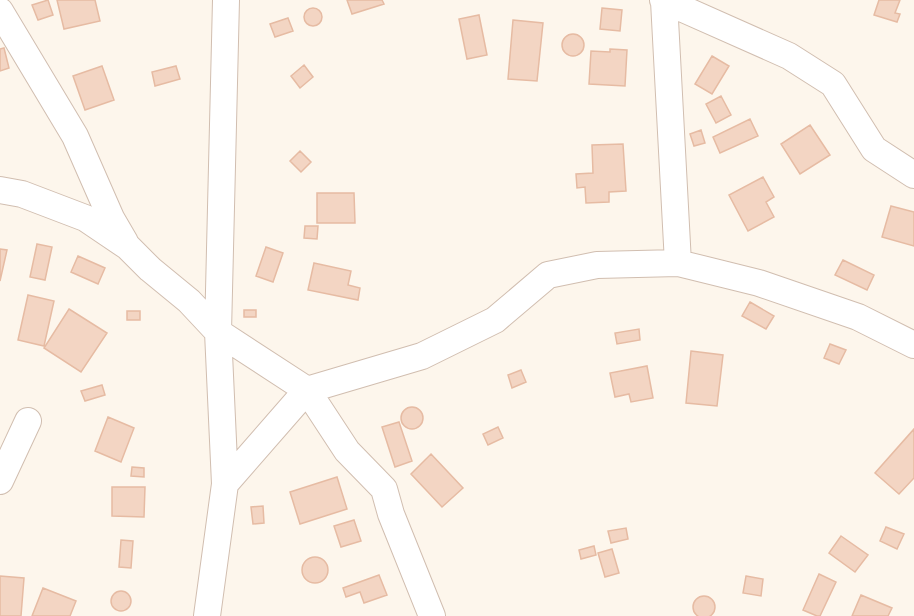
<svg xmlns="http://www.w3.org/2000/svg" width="914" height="616" font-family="Figtree,sans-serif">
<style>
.building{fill:#f3d5c3;stroke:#e6bba3;stroke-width:1.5}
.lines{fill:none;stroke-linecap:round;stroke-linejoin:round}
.minor-casing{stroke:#d1beb0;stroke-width:28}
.minor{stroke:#fff;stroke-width:26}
</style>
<rect width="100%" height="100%" fill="#fdf6ec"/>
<path class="building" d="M48,0L53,15L38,20L32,5Z
M57,0H95L100,21L64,29Z
M347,0H382L384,4L352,14Z
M879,0H900L895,13L900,14L897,22L874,15Z
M304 17a9 9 0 1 1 18 0a9 9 0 1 1-18 0Z
M602,8L622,10L620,31L600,29Z
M479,15L487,55L467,59L459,19Z
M288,18L293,31L275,37L270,24Z
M513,20L543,23L537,81L508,79Z
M562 45a11 11 0 1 1 22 0a11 11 0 1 1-22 0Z
M4,48L9,68L0,71V49Z
M610,49L627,50L625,86L589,84L591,51L610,52Z
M712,56L729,66L712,94L695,84Z
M304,65L313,77L300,88L291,76Z
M102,66L114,100L85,110L73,76Z
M176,66L180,79L155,86L152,72Z
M721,96L731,115L716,123L706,104Z
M750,119L758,136L720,153L713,137Z
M810,125L830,155L800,174L781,144Z
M701,130L705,143L694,146L690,134Z
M623,144L626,191L609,192V202L586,203L585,187L577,188L576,174L593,173L592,145Z
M300,151L311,162L301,172L290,161Z
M763,177L774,197L766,202L774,217L748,231L729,195Z
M317,193H354L355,223H317Z
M891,206L914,212V246L882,237Z
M305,226H318L317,239L304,238Z
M37,244L52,247L45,280L30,277Z
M266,247L283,253L273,282L256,276Z
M0,249L7,250L0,281Z
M78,256L105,268L98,284L71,272Z
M843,260L874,275L867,290L835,275Z
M314,263L351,271L348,285L360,288L358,300L308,290Z
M28,295L54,301L44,346L18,340Z
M750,302L774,316L766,329L742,316Z
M69,309L107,333L81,372L44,348Z
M244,310H256V317H244Z
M127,311H140V320H127Z
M639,329L640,340L617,344L615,333Z
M830,344L846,350L839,364L824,358Z
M691,351L723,355L717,406L686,403Z
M647,366L653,398L631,402L629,394L615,397L610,373Z
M521,370L526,382L512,388L508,375Z
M102,385L105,395L85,401L81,391Z
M401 418a11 11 0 1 1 22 0a11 11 0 1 1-22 0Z
M108,417L134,428L121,462L95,451Z
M399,422L412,461L395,467L382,427Z
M498,427L503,438L488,445L483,434Z
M914,429V478L899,494L875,473Z
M431,454L463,488L442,507L411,474Z
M132,467L144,468V477L131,476Z
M337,477L347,509L300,524L290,492Z
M112,487H145L144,517L112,516Z
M263,506L264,523L253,524L251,507Z
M354,520L361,541L341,547L334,526Z
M886,527L904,534L897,549L880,541Z
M626,528L628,539L611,543L608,531Z
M841,536L868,555L855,572L829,553Z
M121,540L133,541L131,568L119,567Z
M594,546L596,555L581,559L579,550Z
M612,549L619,573L605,577L598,553Z
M302 570a13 13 0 1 1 26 0a13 13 0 1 1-26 0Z
M819,574L836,582L820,616H817L803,610Z
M379,575L387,595L364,603L360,592L346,597L343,588Z
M0,576L24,578L21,616H0Z
M746,576L763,579L761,596L743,593Z
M43,588L76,601L70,616H32Z
M111 601a10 10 0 1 1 20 0a10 10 0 1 1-20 0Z
M861,595L892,608L888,616H852Z
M693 607a11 11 0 1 1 22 0a11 11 0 1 1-22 0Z"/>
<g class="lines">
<defs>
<path id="minor" d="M663,0L789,56L833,84L874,149L914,175
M664,1L678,263
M0,11L75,136L111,218L125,242
M0,190L22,194L85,218L128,247L150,269L189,301L218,332L307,390L347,451L384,489L391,514L432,616
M0,481L28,421
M225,484L307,390L422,356L495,320L548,275L597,265L678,263L759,283L858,317L914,345
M207,616L225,484L218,332L226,0"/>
</defs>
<use href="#minor" class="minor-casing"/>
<use href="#minor" class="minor"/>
</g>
</svg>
